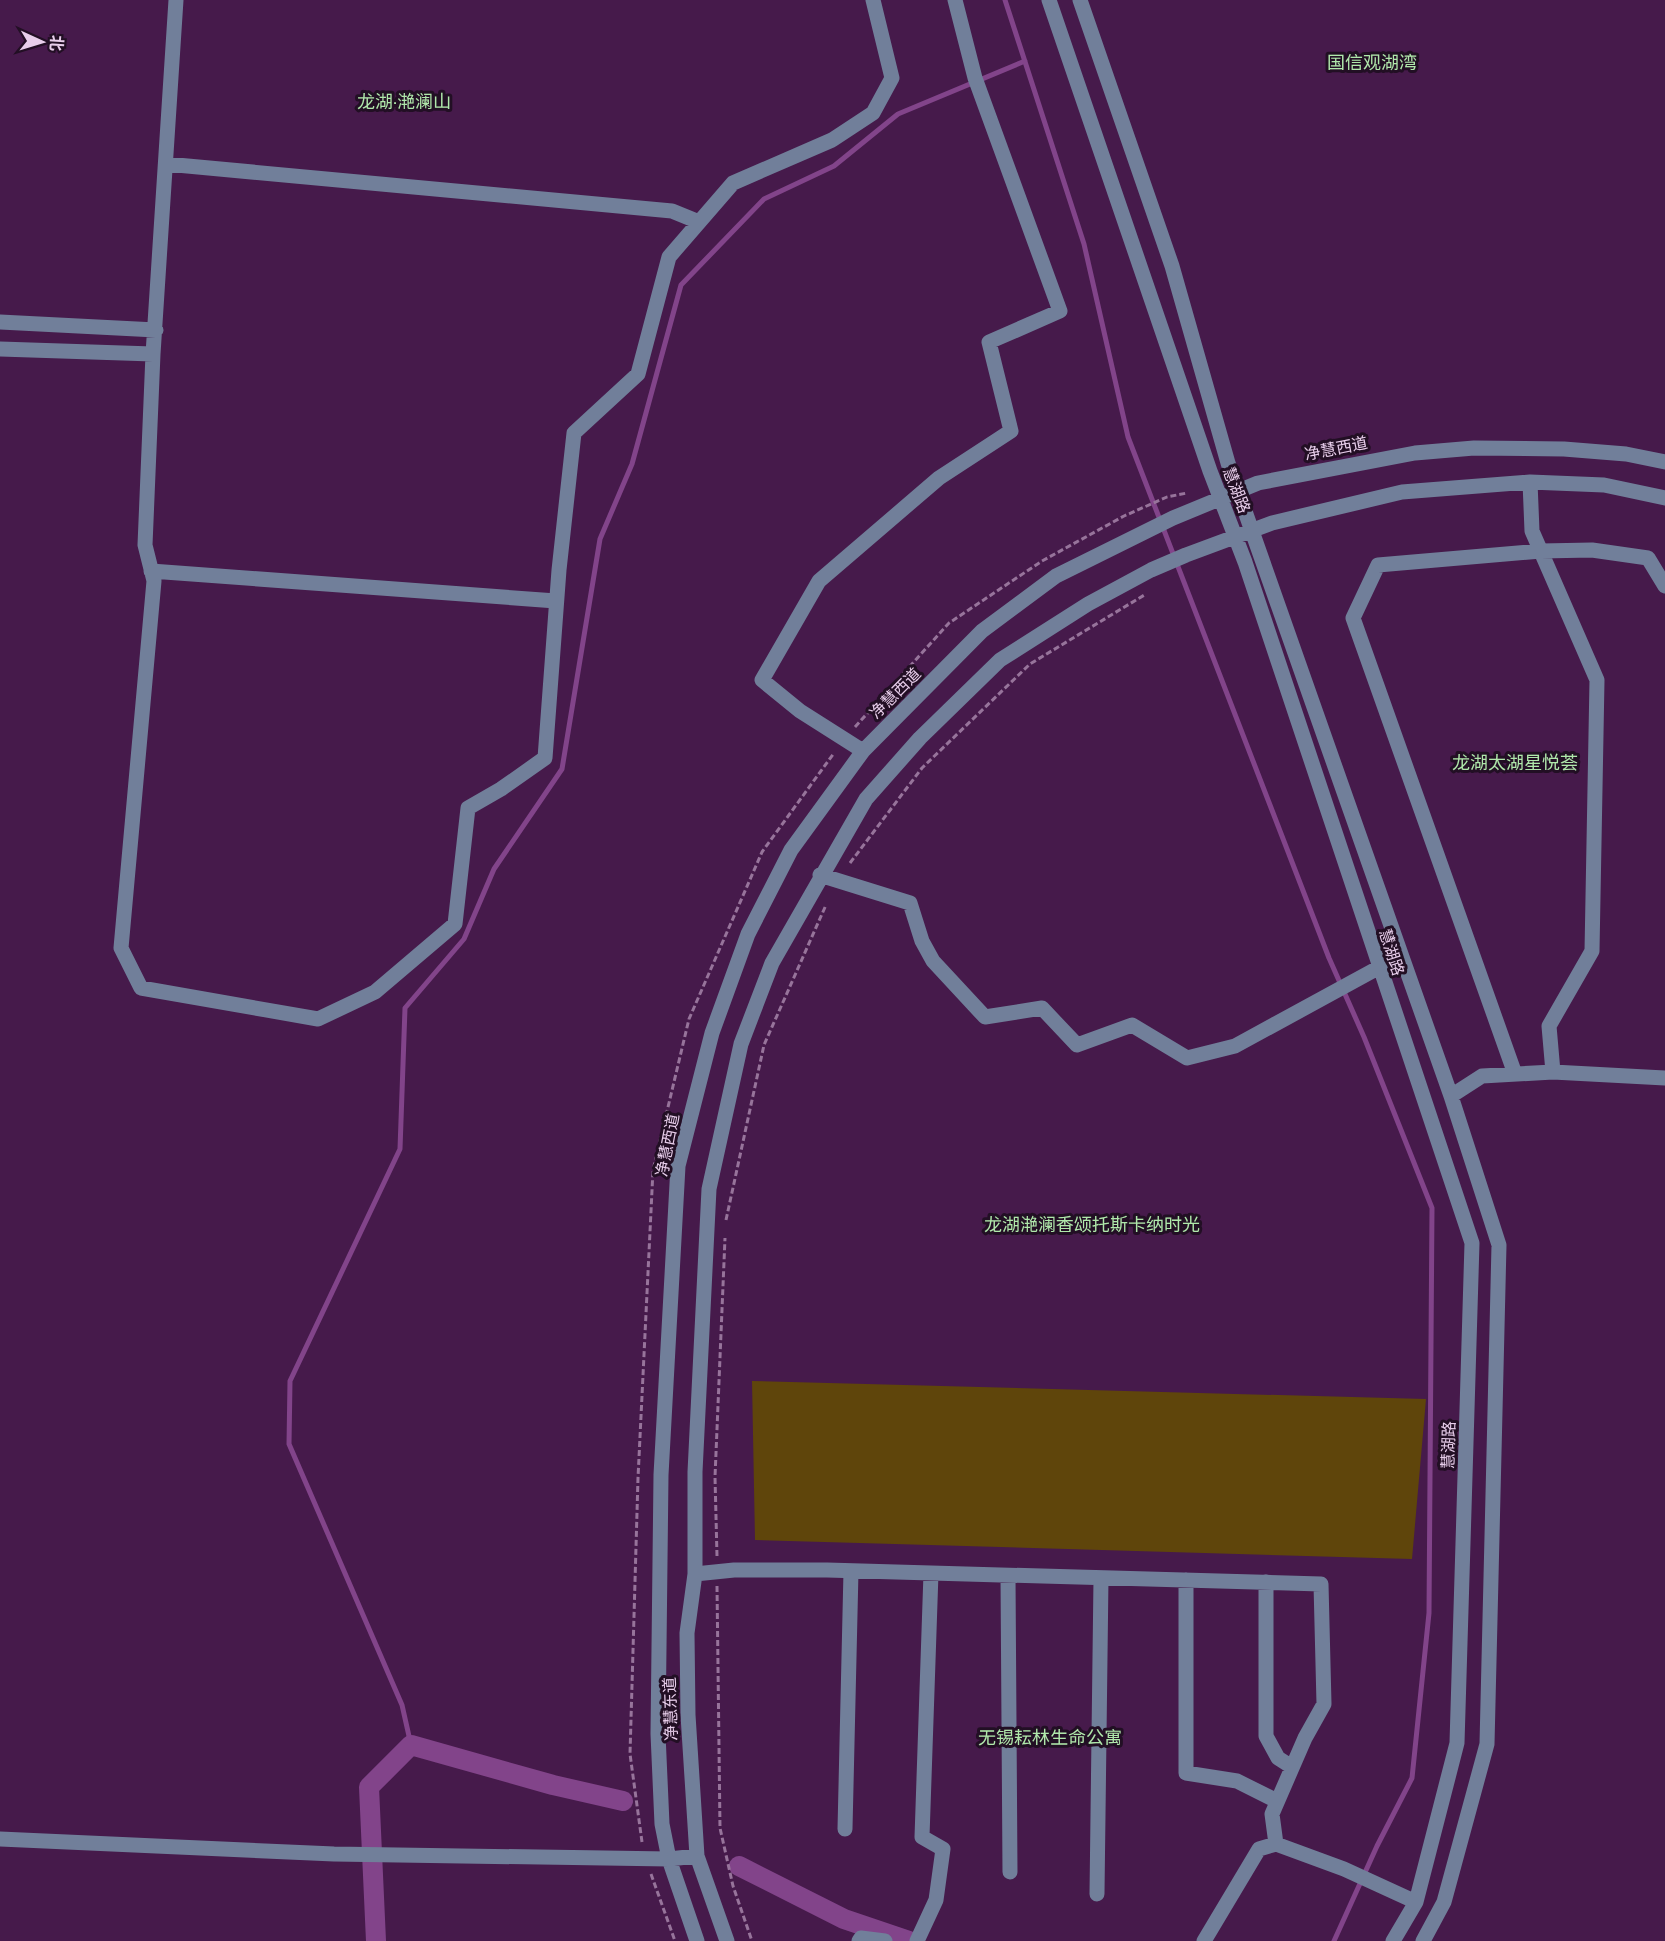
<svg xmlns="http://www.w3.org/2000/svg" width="1665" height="1941" font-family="'Nunito Sans','Noto Sans SC',sans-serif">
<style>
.green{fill:#5f450b}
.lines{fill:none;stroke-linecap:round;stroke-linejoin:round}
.stream{stroke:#82448a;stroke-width:5}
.canal{stroke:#82448a;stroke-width:20}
.path{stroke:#97749b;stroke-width:3;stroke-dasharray:6 3;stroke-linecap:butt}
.minor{stroke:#717f9a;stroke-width:15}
.labels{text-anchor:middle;stroke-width:6;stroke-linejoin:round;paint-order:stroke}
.street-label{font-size:16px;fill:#e8ceeb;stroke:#220f24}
.neighbourhood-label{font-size:18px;fill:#b0e8ab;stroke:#220f24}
</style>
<rect width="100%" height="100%" fill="#461a4b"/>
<path class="green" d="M752,1381L1426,1399L1412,1559L755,1540Z"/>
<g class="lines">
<path class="stream" d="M1005,0L1084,244L1128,437L1329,958L1364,1037L1432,1208L1429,1613L1412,1778L1377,1846L1334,1941
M411,1745L402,1705L289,1444L290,1381L400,1149L405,1008L464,939L494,869L562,769L600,539L632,464L681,285L764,199L834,166L898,114L1025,61"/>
<path class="canal" d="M739,1866L844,1919L909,1941
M376,1941L369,1787L411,1745L553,1785L623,1801"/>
<path class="path" d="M855,727L949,623L1042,561L1124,516L1167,497L1187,493
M850,863L922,768L1030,664L1146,594
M726,1220L764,1045L826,905
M717,1556L715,1477L725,1238
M717,1586L720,1828L733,1886L752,1941
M642,1842L630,1754L638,1478L653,1170L689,1019L762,852L834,753
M651,1874L675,1941"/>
<path class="minor" d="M176,0L153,354L145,545L154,581L121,948L141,988L318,1019L375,992L455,924L468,808L501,789L545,758L559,570L574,433L638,374L669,257L733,183L832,140L873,113L892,78L873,0
M1049,0L1210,471L1245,562L1472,1243L1457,1743L1416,1902L1393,1941
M1080,0L1172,266L1228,463L1451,1096L1499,1245L1487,1744L1444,1902L1423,1941
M166,164L672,211L699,222
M0,322L156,330
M0,349L153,354
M151,571L556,601
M863,751L800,711L762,680L819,581L939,478L1011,431L989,342L1060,311L975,78L955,0
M820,875L910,903L922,941L933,961L985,1017L1042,1008L1077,1045L1132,1025L1187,1058L1235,1046L1378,968
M1553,1072L1665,1078
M1515,1074L1353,618L1378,565L1541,551L1592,550L1648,558L1665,586
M1451,1096L1482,1076L1553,1072L1549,1026L1592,951L1597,680L1532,531L1530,482
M695,1574L734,1570H827L1321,1584L1324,1704L1305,1738L1272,1814L1276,1844L1344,1869L1416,1902
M1008,1576L1010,1872
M1186,1580V1773L1237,1781L1277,1801
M1266,1582V1736L1278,1758L1292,1767
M845,1829L851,1571
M0,1839L334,1854L669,1859L697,1856
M1097,1894L1101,1578
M697,1941L669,1859L662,1824L658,1734L661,1475L678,1166L712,1033L748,934L791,850L863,751L982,631L1056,576L1173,518L1258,483L1415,453L1474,448L1564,449L1626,454L1665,462
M727,1941L697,1856L688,1715L687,1633L695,1574V1472L709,1189L741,1044L772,963L866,799L920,738L1000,660L1088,604L1151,570L1186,555L1272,523L1402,492L1530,482L1604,485L1665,498
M859,1941L861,1938L885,1941
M917,1941L936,1900L943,1849L922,1837L931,1573
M1204,1941L1259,1849L1276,1844"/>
</g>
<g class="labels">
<g class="street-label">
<text transform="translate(1336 448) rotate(-11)" y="6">净慧西道</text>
<text transform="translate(1237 490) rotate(69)" y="6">慧湖路</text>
<text transform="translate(895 693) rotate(-45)" y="6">净慧西道</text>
<text transform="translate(1392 952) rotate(72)" y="6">慧湖路</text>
<text transform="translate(667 1145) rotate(-79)" y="6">净慧西道</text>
<text transform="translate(1448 1445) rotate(-88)" y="6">慧湖路</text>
<text transform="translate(670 1709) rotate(-92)" y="6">净慧东道</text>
</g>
<g class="neighbourhood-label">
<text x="1372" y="69">国信观湖湾</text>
<text x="404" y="108">龙湖·滟澜山</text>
<text x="1515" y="769">龙湖太湖星悦荟</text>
<text x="1092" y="1231">龙湖滟澜香颂托斯卡纳时光</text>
<text x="1050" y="1744">无锡耘林生命公寓</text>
</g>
</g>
<g transform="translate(42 42) rotate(94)" stroke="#220f24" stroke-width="4.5" paint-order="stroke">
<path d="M0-4.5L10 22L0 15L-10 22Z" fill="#e8ceeb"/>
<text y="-9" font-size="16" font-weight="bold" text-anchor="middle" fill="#e8ceeb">北</text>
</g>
</svg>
